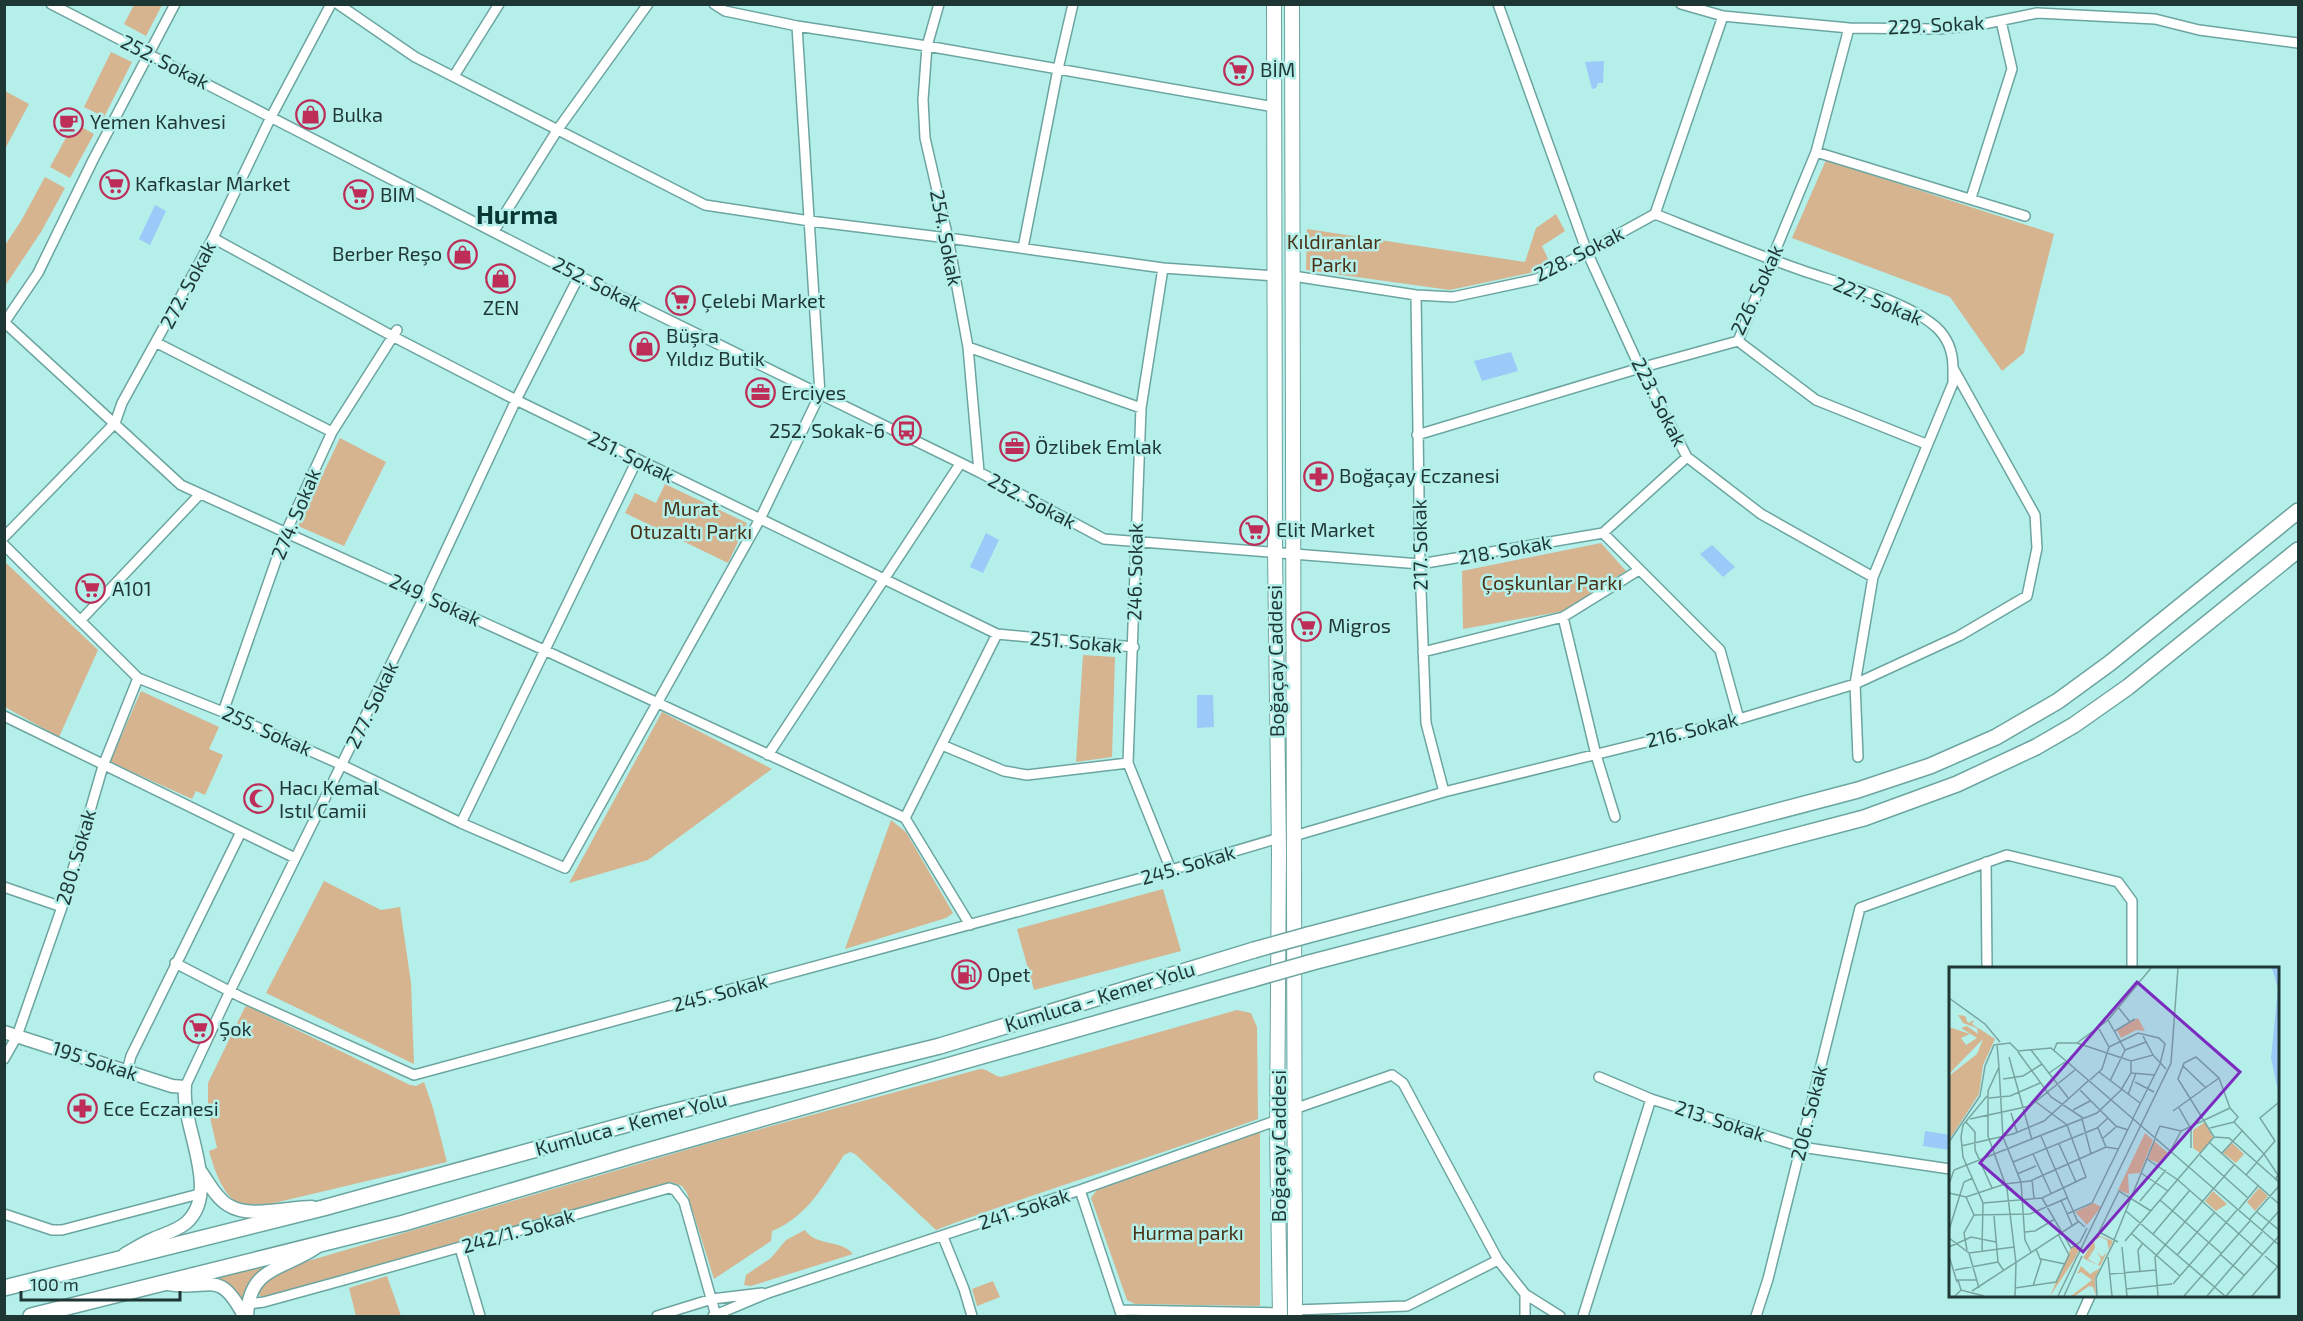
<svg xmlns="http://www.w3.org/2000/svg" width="2303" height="1321" font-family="'Exo 2',sans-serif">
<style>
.green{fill:#d6b490}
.water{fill:#9bcaf8}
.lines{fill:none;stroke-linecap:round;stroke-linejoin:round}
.minor-casing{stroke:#6ca5a0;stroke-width:12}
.tertiary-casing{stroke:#6ca5a0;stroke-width:15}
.secondary-casing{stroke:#6ca5a0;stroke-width:16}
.trunk-casing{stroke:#6ca5a0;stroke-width:18}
.minor{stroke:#fff;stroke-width:9}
.tertiary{stroke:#fff;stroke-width:12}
.secondary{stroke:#fff;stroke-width:14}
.trunk{stroke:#fff;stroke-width:15}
.trunk-bridge-casing{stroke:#6ca5a0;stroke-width:18;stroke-linecap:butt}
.trunk-bridge{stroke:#fff;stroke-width:15}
.labels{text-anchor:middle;stroke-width:5;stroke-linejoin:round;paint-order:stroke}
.street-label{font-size:20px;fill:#1e3634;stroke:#b4efea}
.poi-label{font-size:20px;fill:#1e3634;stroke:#b4efea;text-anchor:start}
.park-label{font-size:20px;fill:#4a3217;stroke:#b4efea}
.district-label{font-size:26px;font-weight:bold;fill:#083734;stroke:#b4efea}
.inset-road{fill:none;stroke:#78a5a1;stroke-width:1.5}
.view{fill:#7b2cbf;fill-opacity:0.15;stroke:#7b2cbf;stroke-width:3}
.inset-edge{fill:none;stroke:#1e3634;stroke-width:3}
</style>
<rect width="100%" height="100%" fill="#b4efea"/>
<path class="green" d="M134,5H162L146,36L124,24Z
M111,52L132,62L104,117L84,107Z
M5,91L29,104L5,149Z
M74,123L94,134L70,178L50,167Z
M1826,160L2054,234L2024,353L2002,371L1950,297L1792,238Z
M45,177L65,188L41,232L5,286V245L21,221Z
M1556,214L1565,231L1542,246L1550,263L1534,272L1450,290L1306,270L1307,229L1525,262L1536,228Z
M340,438L386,462L344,546L298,526Z
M665,484L747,523L728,563L625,513L635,493L656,503Z
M1601,543L1626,571L1564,611L1463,629L1462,571Z
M4,561L98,650L59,737L5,707Z
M1083,655L1115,657L1112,757L1076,762Z
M141,691L219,727L209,749L223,755L205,795L196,791L192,799L110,762Z
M662,712L772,769L648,860L569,883Z
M891,820L906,832L953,913L946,918L845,949Z
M324,881L381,910L400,907L411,983L414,1064L266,993Z
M1163,889L1181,951L1034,990L1017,929Z
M248,1006L410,1085L416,1086L424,1082L433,1108L447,1162L270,1204C262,1205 253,1208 245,1206C224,1201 214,1169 209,1151L217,1148L208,1109V1083L245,1007Z
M1237,1010L1251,1013L1257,1027L1258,1119C1151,1158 1042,1190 936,1230L855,1154L850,1152L844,1155C824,1185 807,1217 772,1231L771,1241L714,1279L687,1193L682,1186L671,1182L264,1297H261L258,1293L266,1280L291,1266L713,1142L980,1069C989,1069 993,1076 1001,1077Z
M1260,1131V1306L1135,1304L1127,1300L1091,1198L1097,1190Z
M805,1230C816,1247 841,1239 853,1254L751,1286L744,1285L746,1275L771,1258L786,1240Z
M269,1263L263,1270L244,1309L222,1282L213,1277Z
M387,1276L401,1316H356L349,1288Z
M993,1281L1000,1297L977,1306L972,1289Z"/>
<path class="water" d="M1604,61L1603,83H1598L1596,88L1592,89L1585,62Z
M155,205L166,211L150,245L139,239Z
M1511,352L1518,371L1482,381L1474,361Z
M986,533L999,540L983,573L970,567Z
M1712,545L1735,567L1723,577L1700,554Z
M1197,695H1213L1214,727L1197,728Z
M1925,1131L1950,1135L1949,1150L1923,1146Z"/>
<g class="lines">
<defs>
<path id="minor" d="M51,4L579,276L979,472L1104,539L1420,564L1603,533L1687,457
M338,4L415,57L705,205L810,221L948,238L1163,268L1275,276
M714,4L725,11L797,26L927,46L1274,107
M939,4L927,46L923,100L925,138L948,238L968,347L979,472
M1498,4L1587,252L1640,368L1687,457L1761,514L1873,577L1855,684L1858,757
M1681,4L1723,16L1849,28L1938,29L1979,25L2037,13L2155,19L2199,30L2298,43
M454,76L499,4
M1816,152L2025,216
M1971,198L2012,69L2001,21
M494,231L558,129L648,4
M213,238L394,337L516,400L997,634L1134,647
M1023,248L1058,69L1073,4
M1163,268L1141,408L1128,763L1171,870
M1293,276L1416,295L1453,297L1537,279L1655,214L1723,16
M1416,295L1420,564L1426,723L1444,792
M4,322L181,485L544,650L905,818
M4,323L38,273L93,160L175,4
M1738,341L1816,400L1926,444
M157,343L332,432
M968,347L1141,408
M1417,435L1640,368L1738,341L1816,152L1849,28
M1603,533L1720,650L1739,719
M4,537L115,423L122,403L213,238L271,117L331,4
M4,545L138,678L223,712L342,765L461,823L565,868L760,519L820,394L797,26
M1873,577L1953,383V370
M1563,617L1596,755L1615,817
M80,621L200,494
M1423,652L1563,617L1639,570
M223,712L286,532L332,432L397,330
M4,716L295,858
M942,745L1004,771L1027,775L1128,763
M768,755L960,464
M461,823L637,460
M1294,836L1444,792L1739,719L1855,684L1959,636L2027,596L2037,548L2035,515L1953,368C1953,353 1948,338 1936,327C1905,300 1841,284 1801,270C1752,253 1703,233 1655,214
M1986,862L1987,968
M4,887L62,907
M970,925L905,818L997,634
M175,963L241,997L414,1075L1171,870L1279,838
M4,1059L17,1036L62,907L103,766L138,678
M127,1071L131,1056L241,832
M1599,1077L1651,1099L1801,1147L1950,1169
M185,1087L230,991L425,595L516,400L579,276
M1294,1109L1392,1075L1403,1083L1498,1260
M1080,1190L1121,1314
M4,1214L52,1230H62L199,1194
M943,1237L964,1289L972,1316
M460,1248L480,1316
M1525,1294V1316
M249,1304L264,1302L344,1280L669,1188L675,1190L684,1202L716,1316
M1120,1310L1280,1313
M1295,1310L1407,1306L1498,1260L1525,1294L1560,1316
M657,1316L712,1299L762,1293
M713,1316L768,1293L1080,1190L1278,1120
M1583,1316L1651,1099
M1756,1316L1768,1279L1860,908L2007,855L2118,882L2132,901V968
M2081,1316L2090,1296"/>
<path id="tertiary" d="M4,1032L172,1086L185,1087C181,1127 222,1191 186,1223C176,1231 164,1234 153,1239C143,1243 134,1249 125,1254
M201,1172C209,1183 216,1198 228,1205C249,1219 287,1207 312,1207
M168,1284C209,1292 218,1266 244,1316
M247,1316C249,1265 285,1270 317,1247"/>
<path id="secondary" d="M1274,4L1275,552L1279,851L1277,1132L1280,1316
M1292,4L1295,1316"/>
<path id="trunk" d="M1308,935L1858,790L1930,766L1996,737L2058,701L2110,663L2298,511
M1309,963L1864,818L1957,784L2036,747L2074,725L2128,687L2298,550
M4,1288L323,1208L664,1114L940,1046L1254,950
M31,1316L404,1223L637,1154L1253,979"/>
</defs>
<use href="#minor" class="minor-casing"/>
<use href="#tertiary" class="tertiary-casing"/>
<use href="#secondary" class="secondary-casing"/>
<use href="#trunk" class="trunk-casing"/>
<use href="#minor" class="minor"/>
<use href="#tertiary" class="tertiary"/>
<use href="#secondary" class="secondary"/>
<use href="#trunk" class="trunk"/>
<defs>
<path id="trunk-bridge" d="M1254,950L1308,935
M1253,979L1309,963"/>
</defs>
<use href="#trunk-bridge" class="trunk-bridge-casing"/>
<use href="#trunk-bridge" class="trunk-bridge"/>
</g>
<defs>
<symbol id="supermarket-ring" viewBox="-11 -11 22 22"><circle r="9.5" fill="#b4efea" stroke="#bd2d58" stroke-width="1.5"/><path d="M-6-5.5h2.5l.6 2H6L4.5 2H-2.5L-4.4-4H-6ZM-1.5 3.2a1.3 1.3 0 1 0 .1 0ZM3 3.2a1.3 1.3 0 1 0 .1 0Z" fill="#bd2d58"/></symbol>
<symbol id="shop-ring" viewBox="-11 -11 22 22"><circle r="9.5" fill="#b4efea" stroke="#bd2d58" stroke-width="1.5"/><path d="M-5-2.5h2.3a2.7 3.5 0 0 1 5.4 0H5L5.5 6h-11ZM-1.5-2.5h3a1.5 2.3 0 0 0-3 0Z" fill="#bd2d58"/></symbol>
<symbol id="cafe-ring" viewBox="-11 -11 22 22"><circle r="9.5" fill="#b4efea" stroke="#bd2d58" stroke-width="1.5"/><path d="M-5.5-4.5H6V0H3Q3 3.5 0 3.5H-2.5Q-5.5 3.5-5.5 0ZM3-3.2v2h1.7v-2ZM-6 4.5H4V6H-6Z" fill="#bd2d58"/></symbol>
<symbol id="office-ring" viewBox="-11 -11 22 22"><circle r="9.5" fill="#b4efea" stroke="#bd2d58" stroke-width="1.5"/><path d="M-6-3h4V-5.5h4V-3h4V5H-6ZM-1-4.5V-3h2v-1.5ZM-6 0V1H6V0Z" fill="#bd2d58"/></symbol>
<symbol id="bus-ring" viewBox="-11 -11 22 22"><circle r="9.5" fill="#b4efea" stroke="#bd2d58" stroke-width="1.5"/><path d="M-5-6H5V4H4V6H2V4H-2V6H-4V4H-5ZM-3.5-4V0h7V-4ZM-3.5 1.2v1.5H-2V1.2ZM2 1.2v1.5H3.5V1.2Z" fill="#bd2d58"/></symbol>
<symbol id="pharmacy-ring" viewBox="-11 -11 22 22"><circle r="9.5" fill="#b4efea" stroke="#bd2d58" stroke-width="1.5"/><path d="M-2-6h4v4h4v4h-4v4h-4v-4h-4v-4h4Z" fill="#bd2d58"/></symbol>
<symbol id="mosque-ring" viewBox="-11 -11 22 22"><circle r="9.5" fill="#b4efea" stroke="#bd2d58" stroke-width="1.5"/><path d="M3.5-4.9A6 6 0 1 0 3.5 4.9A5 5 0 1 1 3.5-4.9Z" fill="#bd2d58"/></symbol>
<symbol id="fuel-ring" viewBox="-11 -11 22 22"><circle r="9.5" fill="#b4efea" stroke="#bd2d58" stroke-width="1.5"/><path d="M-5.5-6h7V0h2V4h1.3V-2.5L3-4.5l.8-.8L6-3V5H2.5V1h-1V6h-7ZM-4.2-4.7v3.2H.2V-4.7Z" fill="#bd2d58"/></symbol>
</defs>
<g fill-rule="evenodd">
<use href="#supermarket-ring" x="1222" y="54" width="33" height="33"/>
<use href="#shop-ring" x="294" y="98" width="33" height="33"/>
<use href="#cafe-ring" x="52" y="106" width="33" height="33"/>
<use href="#supermarket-ring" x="98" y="168" width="33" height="33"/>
<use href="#supermarket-ring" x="342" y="178" width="33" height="33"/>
<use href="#shop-ring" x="446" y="238" width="33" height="33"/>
<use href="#shop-ring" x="484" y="262" width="33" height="33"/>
<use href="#supermarket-ring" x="664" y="284" width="33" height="33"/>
<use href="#shop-ring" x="628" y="330" width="33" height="33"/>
<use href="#office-ring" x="744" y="376" width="33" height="33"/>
<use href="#bus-ring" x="890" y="414" width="33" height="33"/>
<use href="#office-ring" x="998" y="430" width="33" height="33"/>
<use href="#pharmacy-ring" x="1302" y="460" width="33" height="33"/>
<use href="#supermarket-ring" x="1238" y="514" width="33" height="33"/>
<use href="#supermarket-ring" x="74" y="572" width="33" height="33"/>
<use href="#supermarket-ring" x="1290" y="610" width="33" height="33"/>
<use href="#mosque-ring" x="242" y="782" width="33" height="33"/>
<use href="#fuel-ring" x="950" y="958" width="33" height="33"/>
<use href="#supermarket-ring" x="182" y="1012" width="33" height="33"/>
<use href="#pharmacy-ring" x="66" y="1092" width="33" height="33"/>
</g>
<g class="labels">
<g class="street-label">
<text transform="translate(1936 25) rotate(-3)" y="7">229. Sokak</text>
<text transform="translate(165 62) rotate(27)" y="7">252. Sokak</text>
<text transform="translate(946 238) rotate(79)" y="7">254. Sokak</text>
<text transform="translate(1579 254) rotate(-27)" y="7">228. Sokak</text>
<text transform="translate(597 284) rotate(27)" y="7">252. Sokak</text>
<text transform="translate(188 285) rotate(-62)" y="7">272. Sokak</text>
<text transform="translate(1757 290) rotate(-65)" y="7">226. Sokak</text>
<text transform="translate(1878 301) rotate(23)" y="7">227. Sokak</text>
<text transform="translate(1659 402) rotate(63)" y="7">223. Sokak</text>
<text transform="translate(631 457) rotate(26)" y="7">251. Sokak</text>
<text transform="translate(1032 501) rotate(28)" y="7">252. Sokak</text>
<text transform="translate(296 514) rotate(-67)" y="7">274. Sokak</text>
<text transform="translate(1420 545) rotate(-91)" y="7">217. Sokak</text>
<text transform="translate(1505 550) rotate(-10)" y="7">218. Sokak</text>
<text transform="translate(1135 572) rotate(-89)" y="7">246. Sokak</text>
<text transform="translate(435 600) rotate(25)" y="7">249. Sokak</text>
<text transform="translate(1076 642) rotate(5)" y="7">251. Sokak</text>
<text transform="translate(1276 661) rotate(-91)" y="7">Boğaçay Caddesi</text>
<text transform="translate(372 705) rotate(-64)" y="7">277. Sokak</text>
<text transform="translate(1692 730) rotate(-14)" y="7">216. Sokak</text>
<text transform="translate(267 731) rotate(24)" y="7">255. Sokak</text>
<text transform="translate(76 857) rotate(-74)" y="7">280. Sokak</text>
<text transform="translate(1188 865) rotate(-16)" y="7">245. Sokak</text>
<text transform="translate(720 993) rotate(-15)" y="7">245. Sokak</text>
<text transform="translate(1100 997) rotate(-17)" y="7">Kumluca - Kemer Yolu</text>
<text transform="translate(95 1061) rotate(18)" y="7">195 Sokak</text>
<text transform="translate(1809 1113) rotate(-76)" y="7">206. Sokak</text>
<text transform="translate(1720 1121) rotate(18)" y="7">213. Sokak</text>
<text transform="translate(631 1124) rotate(-15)" y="7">Kumluca - Kemer Yolu</text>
<text transform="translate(1279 1146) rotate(-90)" y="7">Boğaçay Caddesi</text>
<text transform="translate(1024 1209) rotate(-18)" y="7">241. Sokak</text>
<text transform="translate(518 1231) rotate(-16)" y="7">242/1. Sokak</text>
</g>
<g class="poi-label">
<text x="1260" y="77">BİM</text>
<text x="332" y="122">Bulka</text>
<text x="90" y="129">Yemen Kahvesi</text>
<text x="135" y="191">Kafkaslar Market</text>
<text x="380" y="202">BIM</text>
<text x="442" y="261" text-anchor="end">Berber Reşo</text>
<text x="701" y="308">Çelebi Market</text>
<text x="501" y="315" text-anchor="middle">ZEN</text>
<text x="666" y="343">Büşra<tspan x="666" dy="23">Yıldız Butik</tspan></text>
<text x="781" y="400">Erciyes</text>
<text x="885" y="438" text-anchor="end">252. Sokak-6</text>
<text x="1035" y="454">Özlibek Emlak</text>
<text x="1339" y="483">Boğaçay Eczanesi</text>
<text x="1276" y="537">Elit Market</text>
<text x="112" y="596">A101</text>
<text x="1328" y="633">Migros</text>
<text x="279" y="795">Hacı Kemal<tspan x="279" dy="23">Istıl Camii</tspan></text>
<text x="987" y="982">Opet</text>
<text x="219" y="1036">Şok</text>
<text x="103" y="1116">Ece Eczanesi</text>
</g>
<g class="park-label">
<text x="1334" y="249">Kıldıranlar<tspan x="1334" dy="23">Parkı</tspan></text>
<text x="691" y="516">Murat<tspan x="691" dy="23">Otuzaltı Parkı</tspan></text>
<text x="1552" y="590">Çoşkunlar Parkı</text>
<text x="1188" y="1240">Hurma parkı</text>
</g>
<g class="district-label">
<text x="517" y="224">Hurma</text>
</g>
</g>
<g transform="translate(1949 967)">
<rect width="330" height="330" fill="#b4efea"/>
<path d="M9,48L16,49L19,56L25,53L23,57L46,72L34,98L30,127L0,173V109L28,87L34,72L0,107V60L21,67L12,71L17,78L28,71L12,61L18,59L29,67L28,61L14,56ZM189,51L196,64L187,63L172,71L168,63ZM256,155L264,171L251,186L244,181V163ZM196,166L204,173L191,206L179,207L180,227L169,223L150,263ZM205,174L219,186L209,196L199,192ZM283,176L295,187L287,196L274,186ZM310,221L319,229L306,244L298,235ZM264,224L278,237L267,244L256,234ZM145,236L152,240L138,258L126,245ZM148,268L164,274L160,283L158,273L151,270L145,274L146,281L139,292L149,298L152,292L148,285L153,290L158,285L151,299L134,291ZM127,278L130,283L125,293L101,329L122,281ZM132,299L141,307L151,301L146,311L147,329L144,320L140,319L126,329H122L143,313L132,305L128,307Z" fill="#d6b490"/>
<path d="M323,1H330V128L322,91L329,22Z" fill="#9bcaf8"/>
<path class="inset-road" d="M0,31L36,57L51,75M169,40L181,55M159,53L176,83L161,114M166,64L186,52M194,69L204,88M128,76L159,53L202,1M48,78L50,100L39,124V169L58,222L67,296L66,329M160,80L189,66L210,71L216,77L211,97L184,151M82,83L120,132M105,83L108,76H128L182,94L204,88L217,102M176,83L197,75M69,85L102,130L134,151M60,90L83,173M234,99L257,121M50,101L54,170L72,215L76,273L82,285M150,105L191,136M100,106L116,95M182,106L206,108M54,112L74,109L93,97M141,113L153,102L160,80L150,62M186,115L205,125M131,123L167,159L179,163M179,128L187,106M40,131L61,129L91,116M230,141L242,162V181M281,141L289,150L285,155M124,143L141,134M224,144L270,111M62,146L68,165M21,152L81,139L126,103M133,152L142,187M17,155L26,165V183L43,221M149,161L157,180L169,182M261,161L285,155L315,187L329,208L326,213M92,169L128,253L136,260M206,170L211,159L232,164M265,170L229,112L235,96L247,90L270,111L281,141M153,172L167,160M0,175L31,129L36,99L45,78L61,76L69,84L102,81L330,278M261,176L330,237M110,177L127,215M12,179L64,167L95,154L139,114M222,183L232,164L281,141M273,186L294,163M84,187L102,226M251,188L299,231M198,192L229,213L313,287M64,195L148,161L159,151M192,206L219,224M68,207L87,199M297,208L326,174L311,151L329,136M83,213L85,231M0,217L5,203L148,146L172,123L182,106V94M265,221L285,198M0,226L17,230L56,217L81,214L157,180M17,230L25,248L15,266L18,283M93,231L122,281L131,275L138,261M112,233L123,258M211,233L273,287M191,234L217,203M34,236L93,231L137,210L118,158L87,135M290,242L309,219M177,244L276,329M308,245L330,263M118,247L143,236L184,152M25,248L81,247L118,231M45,249L49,295L55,304M301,252L330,219M0,263L15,215L24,211M313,263L330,244M76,265L86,264L106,252M150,265L170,224L202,244M152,266L169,275M182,266L231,309M204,267L241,223M0,271L20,286L30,321M165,273L206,172M176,274L265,170L280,171L330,215M0,280L22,270L47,275M173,280L178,329M33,284L34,236L14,190L12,170L14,158L38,129M20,286L65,280M228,288L266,245M272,288L295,308M0,289L8,315M316,289L330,301M159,290L163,329M92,292L116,297M6,303L49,295M191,305L189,283L194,276M161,307L207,303M224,317L288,243M84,319L92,294L87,282M66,321L107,315L120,288L109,267M177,322L223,317M12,323L9,313H28M23,324L129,255M6,329L12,323L35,329M109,329L222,96L229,1M115,329L133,289M148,329L147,311L166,273M209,329L206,290L264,222M235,329L301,254M258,329L313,265M277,329L330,269M303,329L330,298"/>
<path class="view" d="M188,15L291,105L134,285L31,196Z"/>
<rect width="330" height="330" class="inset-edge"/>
</g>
<rect width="2303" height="1321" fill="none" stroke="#1e3634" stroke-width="12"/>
<path d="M21 1291v9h159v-9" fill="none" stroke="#1e3634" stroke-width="3"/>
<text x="30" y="1291" font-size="18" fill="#1e3634" stroke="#b4efea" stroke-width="4.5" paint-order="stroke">100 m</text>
</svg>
